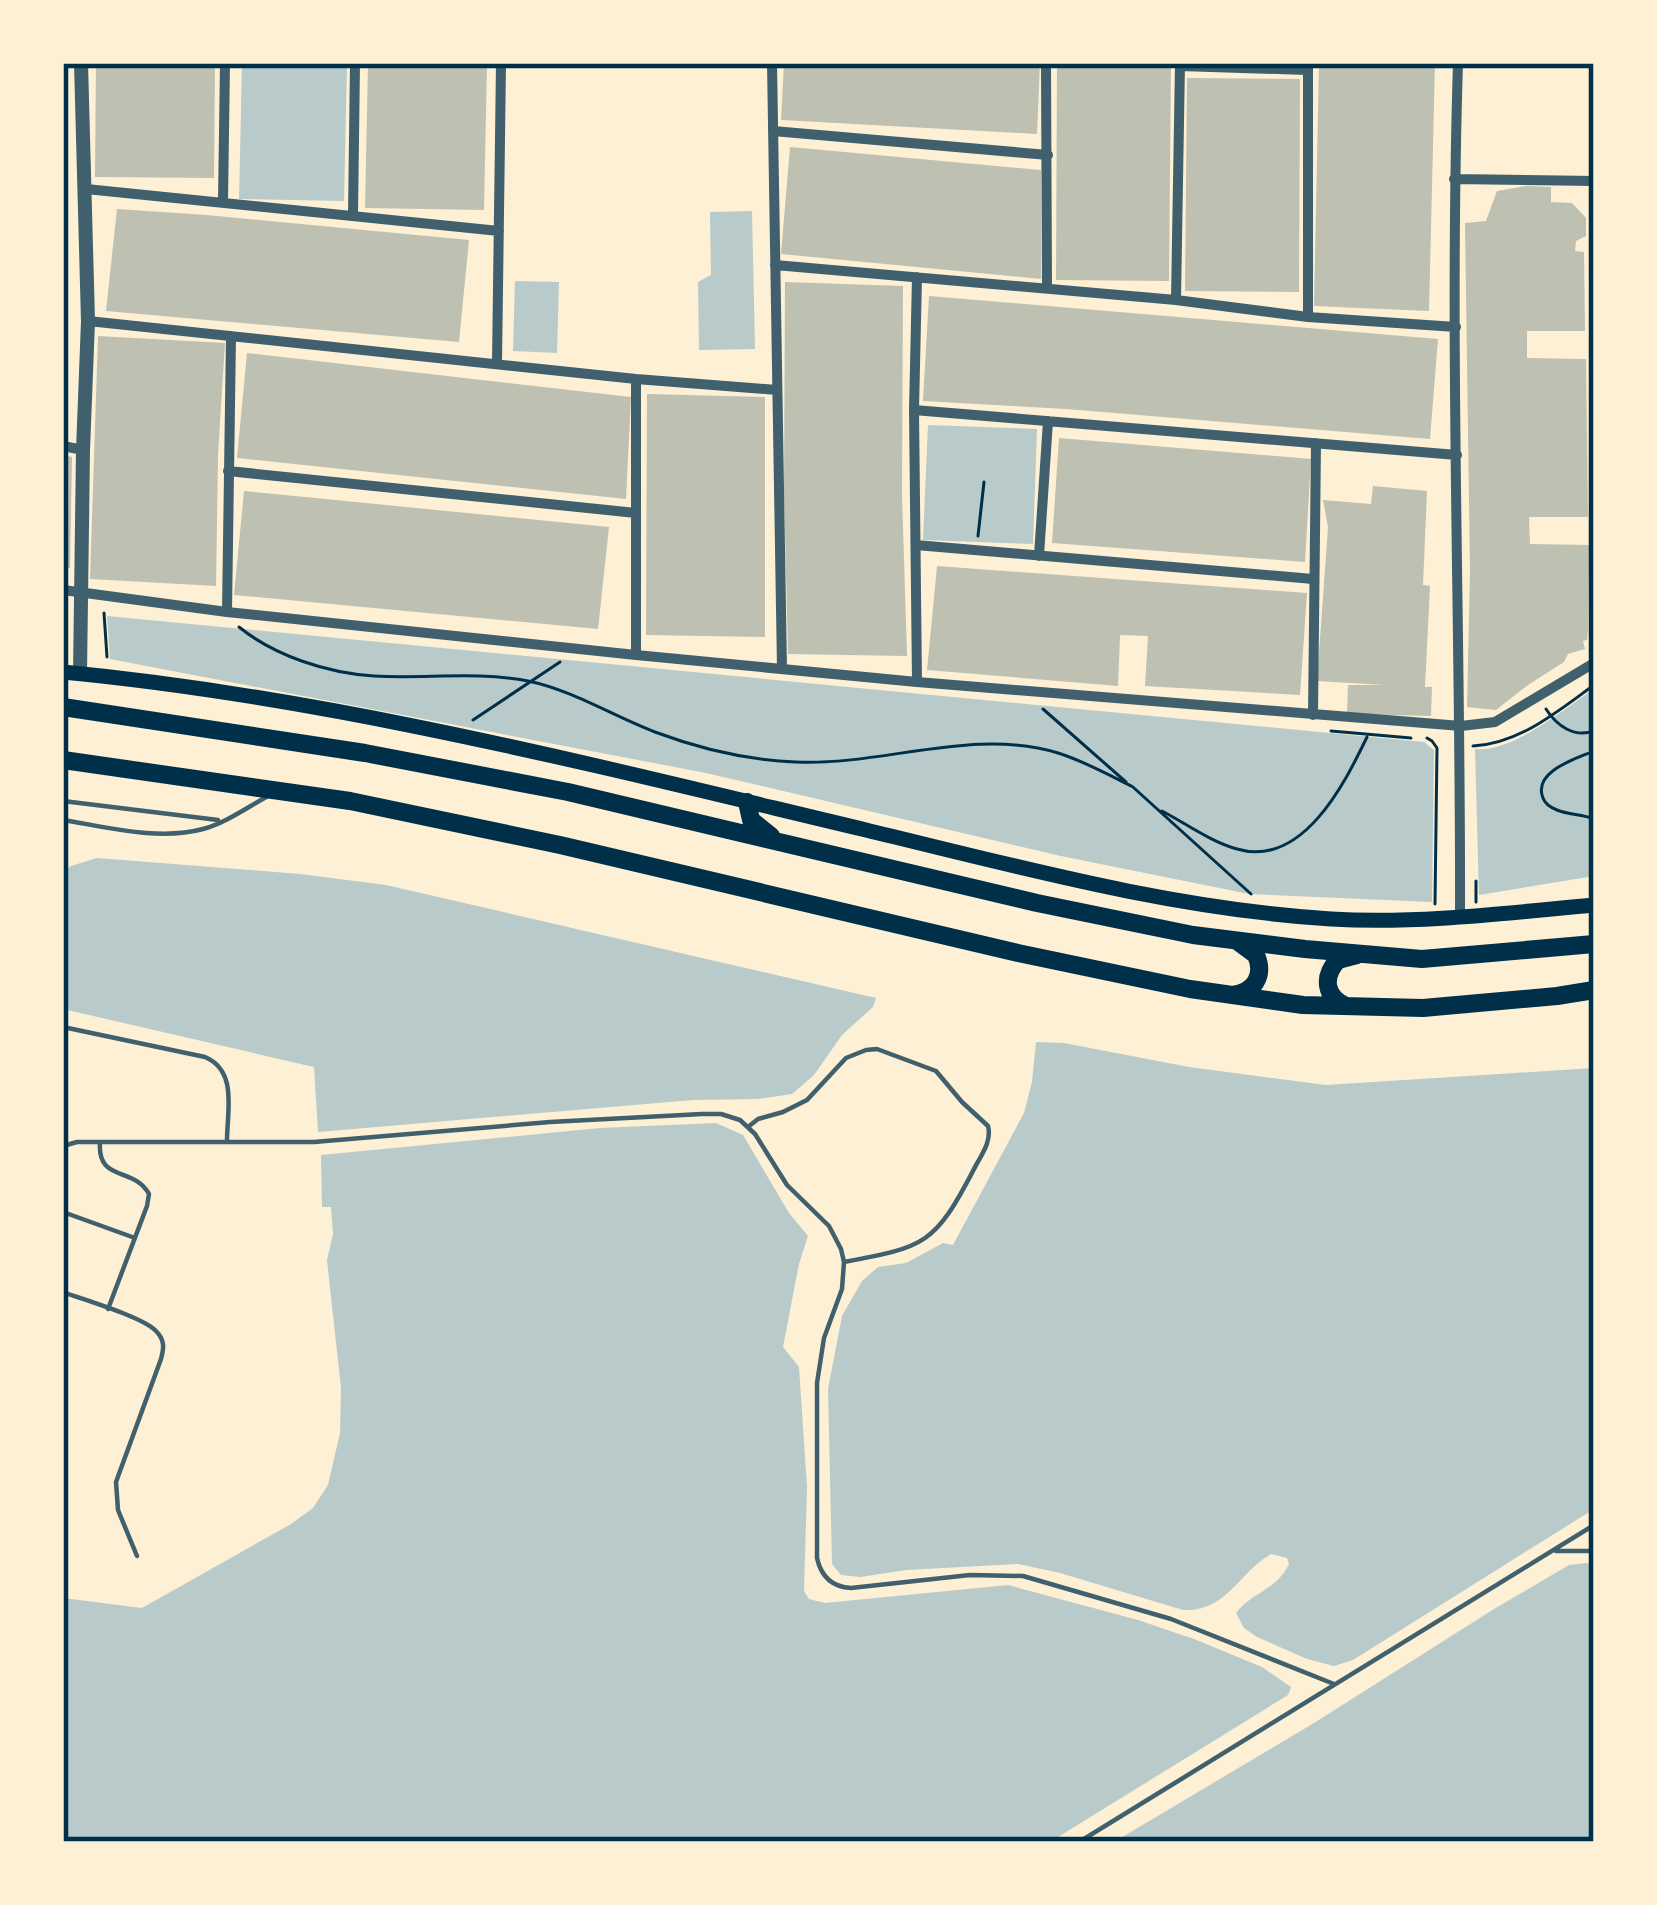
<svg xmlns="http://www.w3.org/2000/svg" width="1657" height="1905" font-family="'Public Sans',sans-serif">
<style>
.green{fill:#b9caca}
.building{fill:#bec0b2}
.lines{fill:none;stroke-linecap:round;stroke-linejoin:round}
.path{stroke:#003049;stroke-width:3}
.service{stroke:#3f606c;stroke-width:4.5}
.minor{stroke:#3f606c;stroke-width:10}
.tertiary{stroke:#3f606c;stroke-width:14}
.secondary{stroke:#003049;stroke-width:15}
.trunk{stroke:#003049;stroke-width:18}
.neatline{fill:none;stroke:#003049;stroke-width:4.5}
</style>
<rect width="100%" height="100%" fill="#fdf0d5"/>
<path class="green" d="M242,63H347L344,201L239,199Z
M752,211L755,349L699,350L698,282L711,275L710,212Z
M515,281L559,282L557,353L513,351Z
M928,425L1037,429L1033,544L923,540Z
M107,616L1424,742L1434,750L1432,902L1249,894L1061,856L706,773L110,659Z
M1594,689V876L1479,895L1475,749C1513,753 1563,709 1594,689Z
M97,858L300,874L386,885L876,998L873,1007L842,1035L814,1075L792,1094L758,1099L693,1100L318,1132L314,1067L63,1009V872L71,866Z
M1036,1042L1064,1043L1189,1067L1326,1085L1594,1068V1509L1353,1660L1334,1666L1307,1659L1257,1637L1244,1628L1236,1613C1252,1592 1276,1591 1289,1564L1287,1558L1271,1554C1238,1573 1227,1612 1183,1610L1060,1573L1018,1564L906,1570L860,1577L841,1575L832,1564L828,1389L842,1316L862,1281L878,1267L906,1263L943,1243L953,1245L1024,1113L1032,1082Z
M716,1123L743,1135L789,1213L808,1236L799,1264L783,1347L799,1367L807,1487L804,1591L809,1599L825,1603L1008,1585L1138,1620L1194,1639L1262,1667L1291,1687L1288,1695L1050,1842H63V1598L142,1608L291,1524L313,1508L328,1485L340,1433L341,1388L327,1260L333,1234L331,1207H322L321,1155L600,1128Z
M1586,1563L1594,1566V1842H1114L1314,1723L1494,1609L1569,1565Z"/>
<path class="building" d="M96,63H215L214,178L95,177Z
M368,63H487L484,210L365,208Z
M784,63H1040L1037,134L781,120Z
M1057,63H1171L1169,281L1056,280Z
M1319,63H1435L1429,311L1314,306Z
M1187,78L1300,79L1299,292L1185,291Z
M790,147L1041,170V279L781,254Z
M1526,186L1551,187V202L1572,203L1586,218V236L1576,241L1575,251L1584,252L1585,331H1527V358L1586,359L1588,517H1529L1530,544L1589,545L1588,630L1587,640L1583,641L1585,649L1568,654L1564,662L1528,685L1496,710L1467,707L1470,571L1465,223L1486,221L1497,191Z
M117,209L207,215L469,240L459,342L106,311Z
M785,282L903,286L902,494L907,656L788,654L784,491Z
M929,296L1438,339L1430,439L1066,409L923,401Z
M63,327H67V430L63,429Z
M98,336L225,343L218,455L216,586L90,579Z
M247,353L631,397L626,499L237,458Z
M647,394L765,397V637L646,635Z
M1059,438L1311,459L1305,562L1052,543Z
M63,455L72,457L70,568L63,567Z
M1373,486L1427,491L1423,585L1430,586L1425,687H1432L1431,716L1347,714L1348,685H1384L1317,681L1328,527L1323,500L1371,504Z
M244,491L609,527L598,629L234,595Z
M937,566L1307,593L1300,695L1145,686L1148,636L1120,635L1118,686L927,670Z"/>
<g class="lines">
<path class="path" d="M978,536L984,482
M104,613L107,657
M239,627C275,656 327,673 374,676C425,679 477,671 528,681C572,690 613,716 655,732C700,749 748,760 796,762C883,766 973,727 1058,753C1084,761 1109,775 1133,787
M1043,709L1126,782
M1546,709C1557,726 1574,738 1594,731
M473,720L560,662
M1331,731L1411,738
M1427,738L1432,741L1437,748L1435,904
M1473,746C1519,744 1558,711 1594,685
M1594,751C1578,758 1532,771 1543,798C1545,804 1552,808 1557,810C1569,815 1582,814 1594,819
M1134,788L1251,894
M1162,811C1185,823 1211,842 1237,849C1302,868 1344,785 1367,737
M1476,881V902"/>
<path class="service" d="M63,801L218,820
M63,820C107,827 159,841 203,829C226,823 249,806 270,795
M63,1027L205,1057C238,1071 227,1111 227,1141
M748,1127L758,1119L783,1112L807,1100L846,1058L866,1050L877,1049L936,1071L962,1102L988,1126C992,1142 981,1155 974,1169C935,1244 926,1247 844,1262
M100,1142C97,1183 134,1166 149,1194L147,1206L108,1309
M63,1146L77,1142H314L550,1122L702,1114H721L740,1120L755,1134L787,1185L829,1226L841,1249L844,1262L842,1289L824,1338L817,1383V1558C821,1576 832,1587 851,1588L970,1575L1023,1576L1171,1619L1334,1684
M63,1212L135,1238
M63,1292C84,1300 143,1317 156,1331C165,1340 164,1348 161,1359L116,1482L118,1510L137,1556
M1556,1551H1594
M1079,1842L1594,1525"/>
<path class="minor" d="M772,63L782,669
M1046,63L1047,288
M1308,63V317
M1458,63C1449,348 1461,633 1460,918
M1180,66L1307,70
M773,131L1048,155
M1454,179L1594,181
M86,189L499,231
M223,201L225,63
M353,215L355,63
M775,265L1176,300L1308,317L1456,327
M917,277L914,410L917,682
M1176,300L1180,63
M88,321L636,379L777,390
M497,363L501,63
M914,410L1457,455
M63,446L83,450
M228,471L636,513
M916,545L1313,579
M1039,556L1048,421
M63,590L227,612L636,655L917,682L1461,726L1495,722L1594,663
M227,612L231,336
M636,655V379
M1313,715L1316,443"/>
<path class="tertiary" d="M80,674L83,450L88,321L81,63"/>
<path class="secondary" d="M63,672C335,698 601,767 866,830C1020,867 1172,909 1331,919C1418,924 1507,913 1594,905"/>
<path class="trunk" d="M63,707L365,753L568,792L1037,903L1193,935L1305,949L1422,959L1594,944
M63,760L350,801L560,845L1018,953L1190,989L1303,1005L1423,1008L1557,996L1594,990
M747,802L751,820L771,836
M1233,995C1254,992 1265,976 1256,955L1237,941
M1346,1006C1325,997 1322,977 1338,960L1357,955"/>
</g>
<rect width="1657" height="1905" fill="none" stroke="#fdf0d5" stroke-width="132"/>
<rect x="66" y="66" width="1525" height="1773" class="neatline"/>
</svg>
